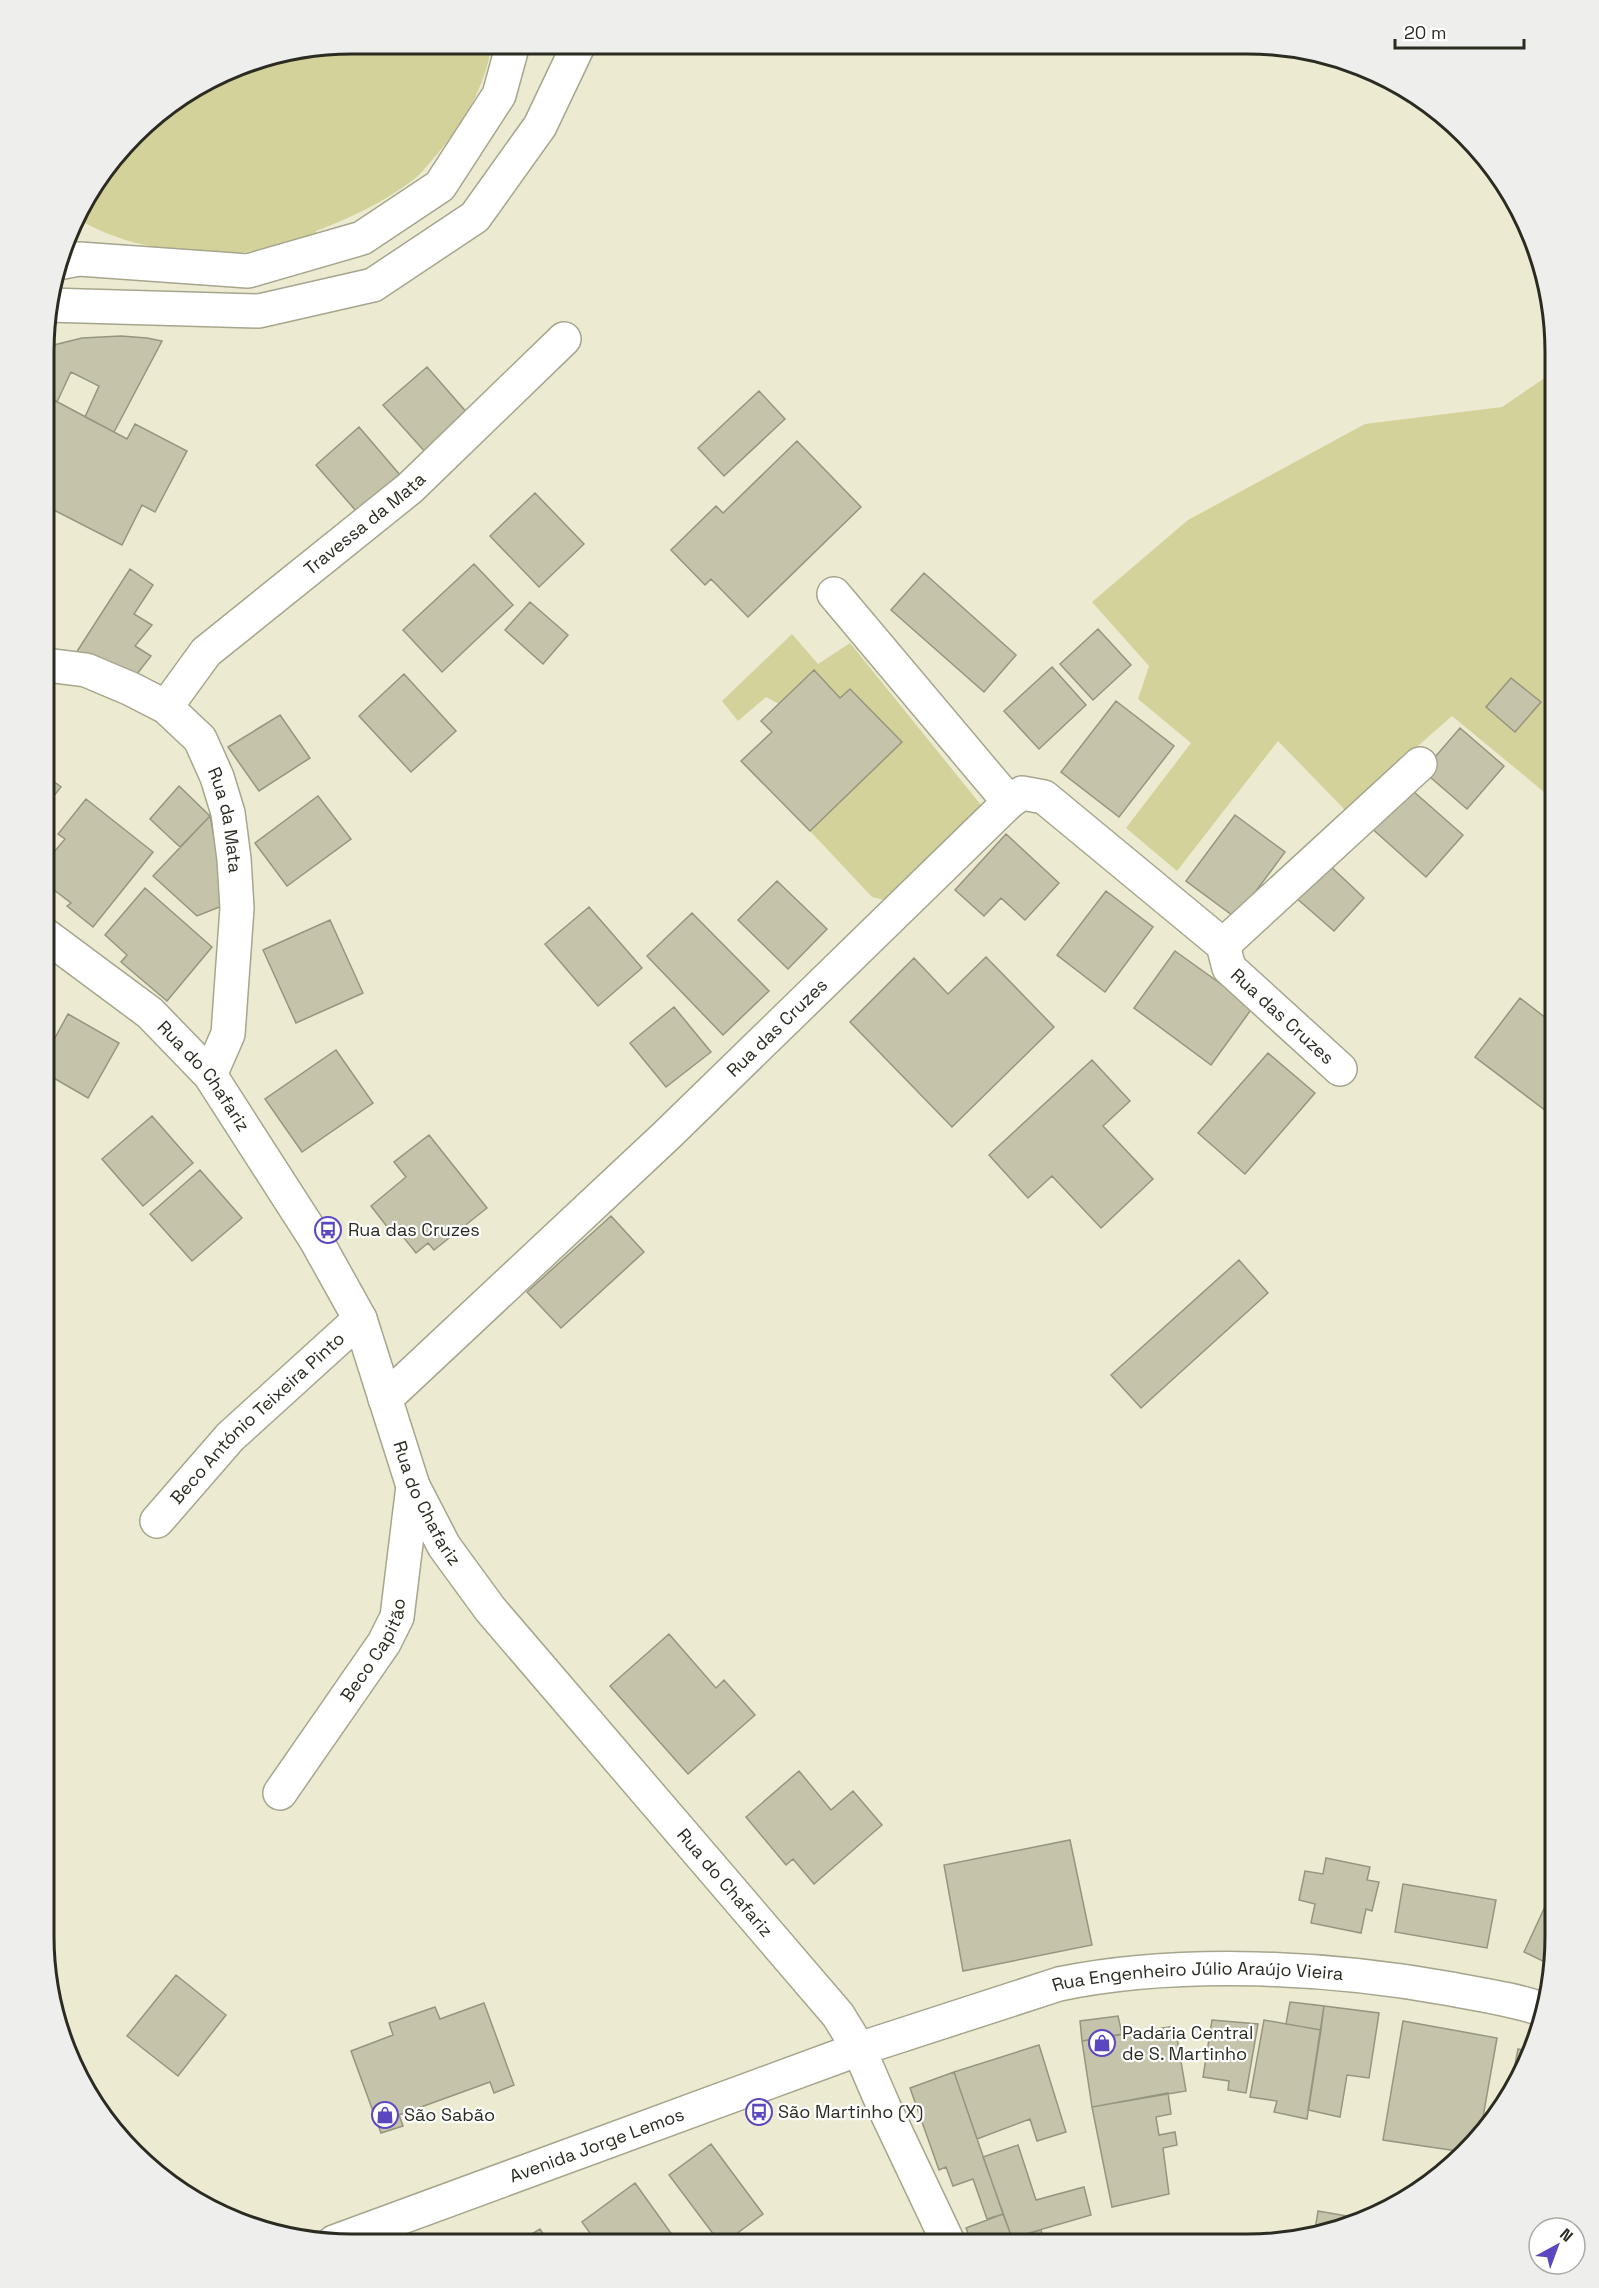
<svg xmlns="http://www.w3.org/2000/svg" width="1599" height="2288" font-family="'Space Grotesk',sans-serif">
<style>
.green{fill:#d4d29b}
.building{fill:#c5c4ab;stroke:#96957d;stroke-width:1.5}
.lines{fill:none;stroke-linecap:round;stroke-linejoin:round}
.minor-casing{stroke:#a6a58d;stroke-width:36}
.highway-casing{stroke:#a6a58d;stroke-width:36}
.minor{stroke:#fff;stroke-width:33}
.highway{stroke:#fff;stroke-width:33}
.labels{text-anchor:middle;stroke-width:4.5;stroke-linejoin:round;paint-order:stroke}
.street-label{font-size:18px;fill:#2b2b21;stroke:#fff}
.poi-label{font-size:18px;fill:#2b2b21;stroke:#fff;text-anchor:start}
.rim{fill:none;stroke:#2b2b21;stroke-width:3}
</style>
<rect width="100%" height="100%" fill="#ecebd1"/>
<path class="green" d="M352,44H492C485,88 462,127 432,160C426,167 420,175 413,180C384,202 350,218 316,231V239C242,261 145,259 78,219L85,198L149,120L253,60Z
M1555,371V801L1452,716L1345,810L1278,741L1177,871L1126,828L1191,743L1138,699L1149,666L1092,602L1188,520L1365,424L1502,407Z
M792,634L818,664L850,643L981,805L884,900L872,897L810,831L901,741L850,689L840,698L814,670L779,704L766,697L738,721L722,701Z"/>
<path class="building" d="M121,336L147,338L162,341L114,432L85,417L99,386L71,372L57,402L52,399L48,407L46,406V362L54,345L82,338Z
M427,367L469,415L426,453L383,405Z
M759,391L785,419L724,476L698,448Z
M52,399L127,439L135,424L187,451L155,512L142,505L122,545L46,506V410Z
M359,427L400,475L357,512L316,465Z
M797,441L861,507L748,617L711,579L705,585L671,550L716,506L723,513Z
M535,493L584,544L539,587L490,536Z
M474,564L513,605L442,672L403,630Z
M130,569L153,585L134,614L152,625L135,646L151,656L133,679L76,653Z
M924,573L1016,655L984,692L891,610Z
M530,602L568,635L543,664L505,630Z
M1098,629L1131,665L1093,700L1060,664Z
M1052,667L1086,705L1039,749L1004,711Z
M814,670L840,698L850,689L902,742L810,831L741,761L772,732L761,721Z
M404,674L456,731L411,772L359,716Z
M1511,678L1541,702L1515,732L1486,707Z
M1116,701L1174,746L1119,817L1061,772Z
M280,715L310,758L259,791L228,747Z
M1460,728L1504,766L1467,809L1423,771Z
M45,775L61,787L45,807Z
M1405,784L1463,835L1426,877L1368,825Z
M179,786L210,816L180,847L150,819Z
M318,796L351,839L287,886L255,843Z
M86,799L153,852L93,927L67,906L71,903L45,883V874L54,862L49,858L65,839L58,834Z
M1235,815L1285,852L1236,918L1186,881Z
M210,816L227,904L197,916L153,876Z
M1006,834L1059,883L1025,920L1001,898L984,916L955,890Z
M1326,862L1364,898L1334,931L1295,897Z
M777,881L827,929L788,969L738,920Z
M145,888L212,947L167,1001L121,962L127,955L105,935Z
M1106,891L1153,927L1105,992L1057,955Z
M589,907L642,968L598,1006L545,944Z
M692,913L769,991L723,1035L647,956Z
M330,920L363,993L296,1023L263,950Z
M1175,951L1253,1007L1211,1065L1134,1008Z
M986,957L1054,1027L952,1127L850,1022L914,958L948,994Z
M1520,998L1555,1025V1099L1546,1111L1475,1057Z
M674,1007L711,1052L666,1087L630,1043Z
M68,1014L119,1043L88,1098L45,1073V1056Z
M336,1050L373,1103L302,1152L265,1099Z
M1268,1053L1315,1093L1245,1174L1198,1133Z
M1092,1060L1130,1101L1103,1126L1153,1179L1101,1228L1052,1176L1028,1198L989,1155Z
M152,1116L193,1163L143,1206L102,1159Z
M429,1135L487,1208L434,1250L428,1243L416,1253L397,1229L392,1233L371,1206L406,1177L394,1162Z
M200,1170L242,1218L192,1261L150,1214Z
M611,1216L644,1252L561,1328L527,1292Z
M1239,1260L1268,1293L1141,1408L1111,1375Z
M669,1634L716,1688L724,1680L755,1715L688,1774L610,1686Z
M799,1771L831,1810L853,1791L882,1825L814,1884L793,1859L786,1865L746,1817Z
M1070,1840L1092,1945L963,1971L944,1865Z
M1326,1858L1370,1867L1367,1880L1379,1882L1372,1911L1366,1909L1361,1933L1311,1923L1315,1904L1299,1900L1305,1871L1323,1874Z
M1403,1884L1496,1900L1487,1948L1395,1932Z
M1555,1885V1956L1553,1966L1524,1952Z
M176,1975L226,2015L178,2076L127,2036Z
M1290,2002L1324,2006L1321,2030L1286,2024Z
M484,2003L514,2085L494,2093L490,2082L399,2115L403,2126L381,2133L351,2051L393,2035L389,2023L435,2007L440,2019Z
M1324,2006L1379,2013L1369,2078L1347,2075L1340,2117L1308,2110Z
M1118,2016L1122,2034L1082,2041L1080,2021Z
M1212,2020L1258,2024L1246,2093L1228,2090L1229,2081L1203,2077Z
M1264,2020L1321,2030L1307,2119L1274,2112L1277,2101L1250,2097Z
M1403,2021L1497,2038L1480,2134L1464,2152L1383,2140Z
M1175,2026L1186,2091L1092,2107L1082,2041Z
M1039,2045L1066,2132L1037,2141L1030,2119L977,2139L954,2072Z
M1518,2049L1531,2052L1509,2096Z
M954,2072L1003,2214L987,2219L973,2179L953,2186L946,2167L939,2170L910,2088Z
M1168,2093L1171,2114L1156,2117L1159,2135L1175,2132L1177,2145L1163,2148L1169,2194L1112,2207L1092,2107Z
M711,2144L763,2214L724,2243H720L669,2175Z
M1018,2145L1036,2200L1084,2187L1091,2215L1012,2238L983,2157Z
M635,2183L678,2243H597L582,2222Z
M1318,2211L1364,2219L1314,2236Z
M1003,2214L1012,2238L995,2244H972L966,2228Z
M540,2229L549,2243L518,2242Z
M1041,2230L1045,2244H995L1012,2238Z"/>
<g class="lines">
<defs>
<g id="minor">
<path id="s1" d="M834,594L1009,802L1022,793L1044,797L1223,945L1229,968L1340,1069"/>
<path id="s2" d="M46,665L86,670L131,689L166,707L200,739L217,777L228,813L234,859L237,908L228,1034L210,1075"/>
<path id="s3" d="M166,707L206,652L410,488L564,339"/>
<path id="s4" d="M45,935L150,1013L210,1075L316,1240L360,1319L413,1486L444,1546L490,1609L838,2015L859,2049L884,2107L949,2244"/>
<path d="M1223,945L1420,764"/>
<path id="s5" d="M385,1399L667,1135L1009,802"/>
<path id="s6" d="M157,1521L230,1437L360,1319"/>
<path id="s7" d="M280,1793L384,1643L397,1617L413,1486"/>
<path id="s8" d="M334,2242L859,2049L1059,1984C1181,1959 1329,1967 1451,1989C1482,1995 1514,1999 1544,2010"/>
</g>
<path id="highway" d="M63,262L79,259L248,271L362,238L440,186L499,95L513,44
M48,305L259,311L373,285L475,217L540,126L579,44"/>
</defs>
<use href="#minor" class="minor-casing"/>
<use href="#highway" class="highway-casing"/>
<use href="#minor" class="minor"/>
<use href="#highway" class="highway"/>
</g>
<defs>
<symbol id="bus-ring" viewBox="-11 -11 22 22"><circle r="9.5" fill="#fff" stroke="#5b47bf" stroke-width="1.5"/><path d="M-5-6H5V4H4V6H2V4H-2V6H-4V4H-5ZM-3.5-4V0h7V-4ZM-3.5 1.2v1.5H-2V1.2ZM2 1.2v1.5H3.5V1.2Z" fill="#5b47bf"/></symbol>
<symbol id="shop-ring" viewBox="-11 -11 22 22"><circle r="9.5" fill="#fff" stroke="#5b47bf" stroke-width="1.5"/><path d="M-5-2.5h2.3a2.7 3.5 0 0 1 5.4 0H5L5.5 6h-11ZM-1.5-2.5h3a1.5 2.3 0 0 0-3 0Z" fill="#5b47bf"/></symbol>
</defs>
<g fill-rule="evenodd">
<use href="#bus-ring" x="313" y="1215" width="30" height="30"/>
<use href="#shop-ring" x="1087" y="2028" width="30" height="30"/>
<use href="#bus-ring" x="744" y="2097" width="30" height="30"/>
<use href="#shop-ring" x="370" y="2100" width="30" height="30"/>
</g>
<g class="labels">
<g class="street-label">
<text dy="6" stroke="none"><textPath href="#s3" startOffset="272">Travessa da Mata</textPath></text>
<text dy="6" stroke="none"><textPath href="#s2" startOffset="261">Rua da Mata</textPath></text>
<text dy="6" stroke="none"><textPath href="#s1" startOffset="638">Rua das Cruzes</textPath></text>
<text dy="6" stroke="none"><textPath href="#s5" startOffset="540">Rua das Cruzes</textPath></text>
<text dy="6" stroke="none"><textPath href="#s4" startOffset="214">Rua do Chafariz</textPath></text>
<text dy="6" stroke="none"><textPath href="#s6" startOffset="144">Beco António Teixeira Pinto</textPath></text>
<text dy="6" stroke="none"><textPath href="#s4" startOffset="700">Rua do Chafariz</textPath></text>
<text dy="6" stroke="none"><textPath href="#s7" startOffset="172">Beco Capitão</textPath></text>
<text dy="6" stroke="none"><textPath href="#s4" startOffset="1185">Rua do Chafariz</textPath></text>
<text dy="6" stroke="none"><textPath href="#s8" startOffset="909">Rua Engenheiro Júlio Araújo Vieira</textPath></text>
<text dy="6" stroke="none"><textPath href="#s8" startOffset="280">Avenida Jorge Lemos</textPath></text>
</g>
<g class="poi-label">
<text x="348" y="1236">Rua das Cruzes</text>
<text x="1122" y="2039">Padaria Central<tspan x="1122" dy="21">de S. Martinho</tspan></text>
<text x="778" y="2118">São Martinho (X)</text>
<text x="404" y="2121">São Sabão</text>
</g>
</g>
<path d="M0 0H1599V2288H0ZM352 54H1247A298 298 0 0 1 1545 352V1936A298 298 0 0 1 1247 2234H352A298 298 0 0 1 54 1936V352A298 298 0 0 1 352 54Z" fill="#eeeeed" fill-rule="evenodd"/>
<path class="rim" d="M352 54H1247A298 298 0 0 1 1545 352V1936A298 298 0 0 1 1247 2234H352A298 298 0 0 1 54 1936V352A298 298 0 0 1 352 54Z"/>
<g transform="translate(1557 2246) rotate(41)"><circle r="28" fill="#ffffff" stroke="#aaaaa6" stroke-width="1.5"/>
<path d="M0-4.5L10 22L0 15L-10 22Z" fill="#5b47bf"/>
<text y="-9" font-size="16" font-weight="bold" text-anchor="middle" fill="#2b2b21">N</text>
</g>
<path d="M1395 39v9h129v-9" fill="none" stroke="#2b2b21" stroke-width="3"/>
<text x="1404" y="39" font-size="18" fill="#2b2b21" stroke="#ffffff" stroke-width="4.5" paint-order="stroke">20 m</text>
</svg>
